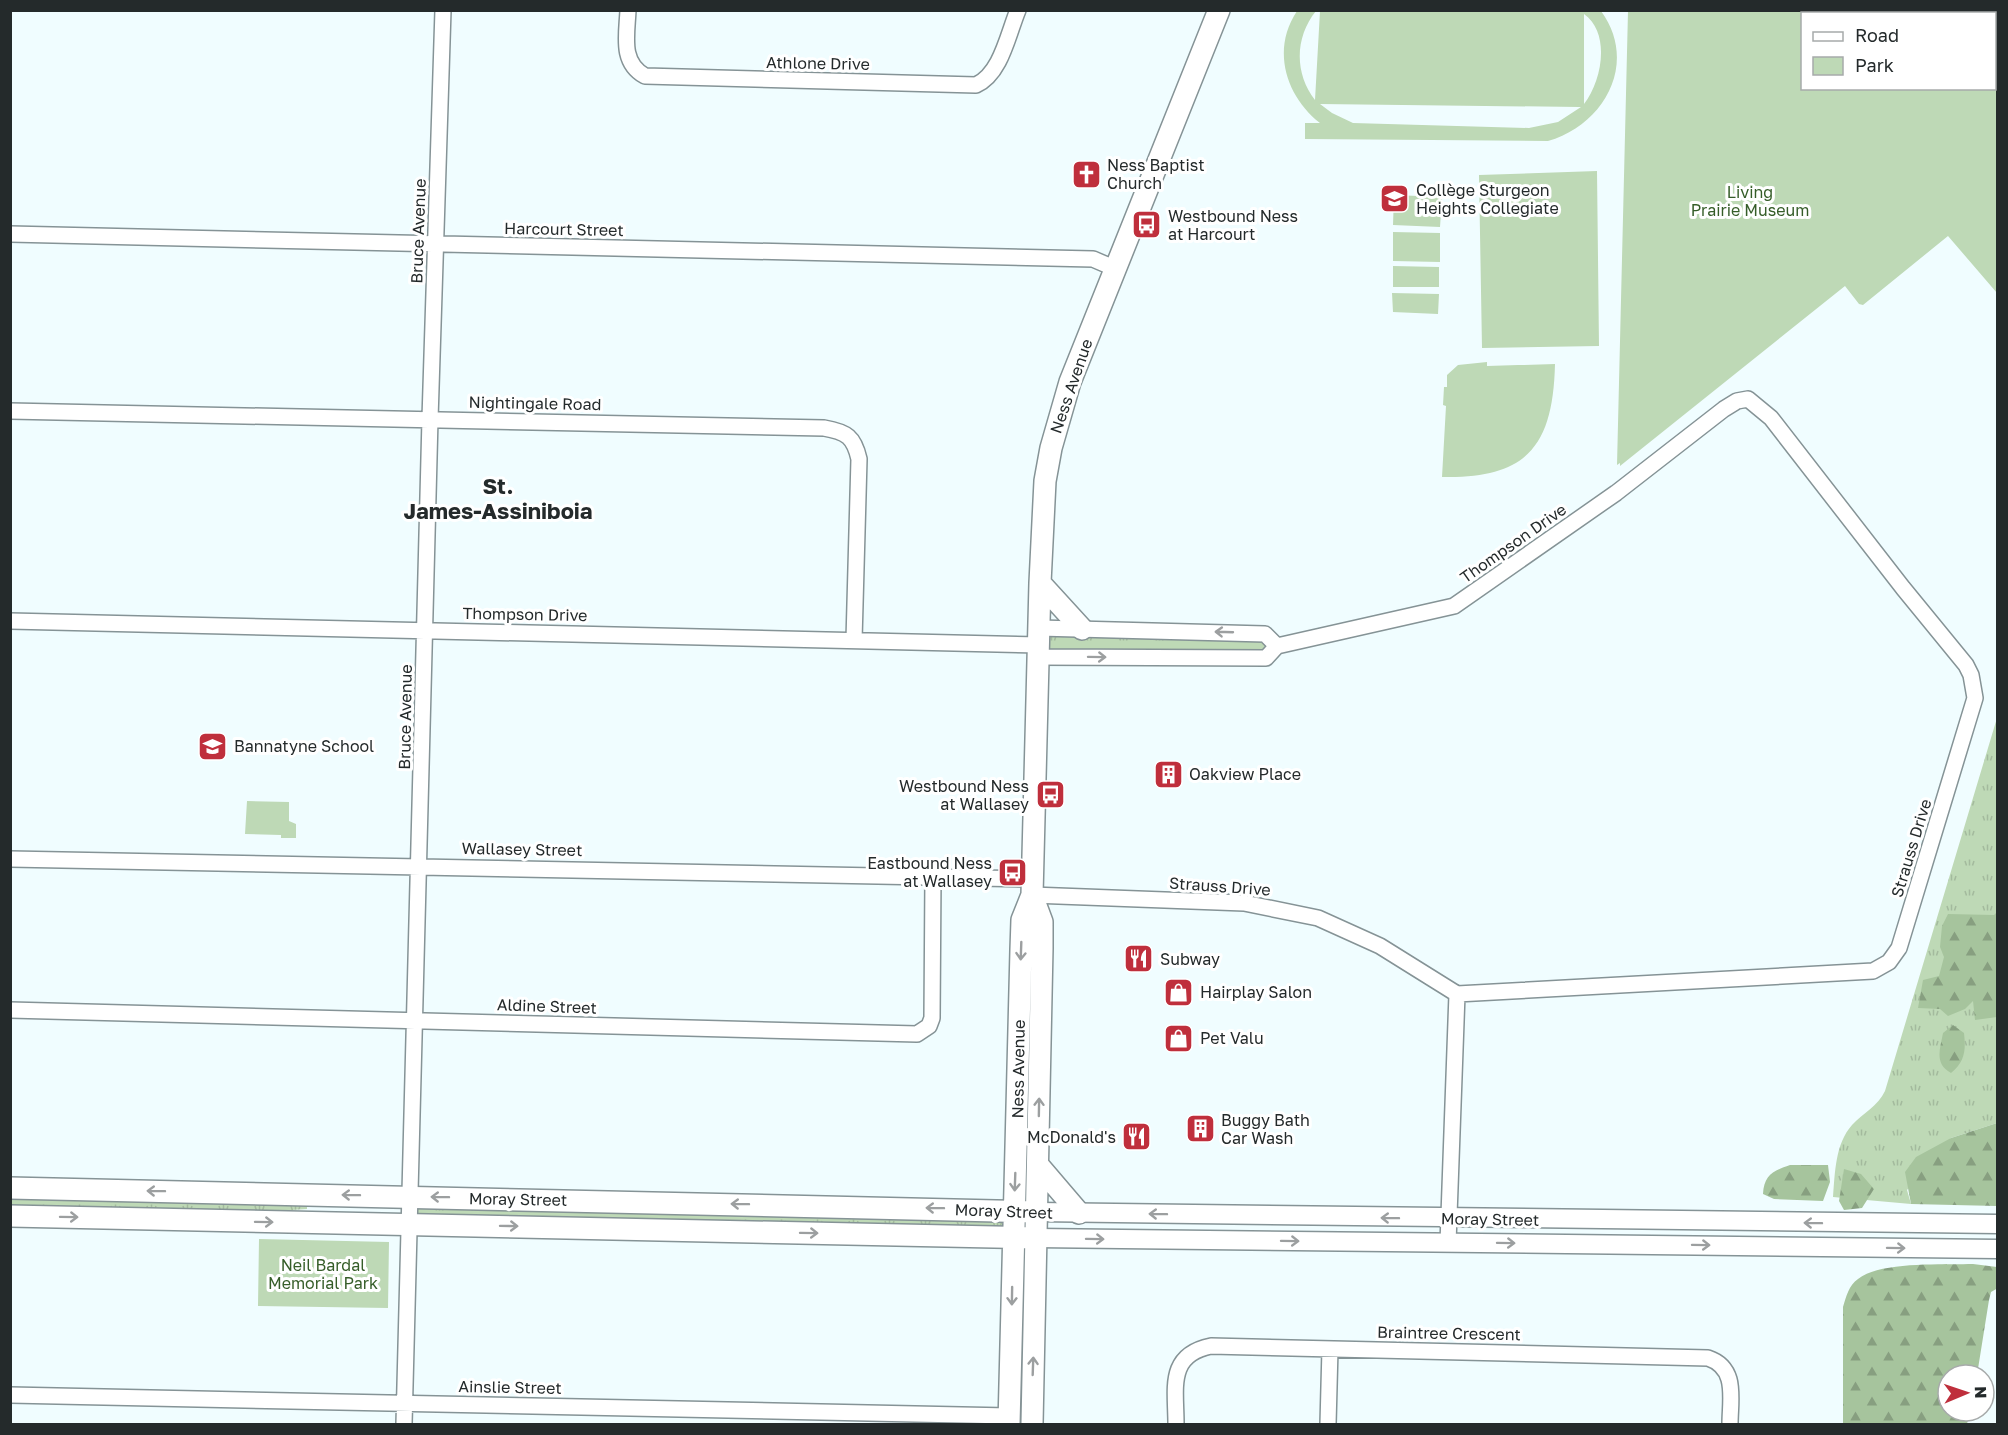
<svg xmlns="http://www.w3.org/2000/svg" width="2008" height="1435" font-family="'Golos Text',sans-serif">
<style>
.grass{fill:url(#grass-tufts)}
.forest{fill:url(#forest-firs)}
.park{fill:#bed9b6;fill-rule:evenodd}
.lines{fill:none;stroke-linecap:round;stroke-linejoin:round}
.minor-casing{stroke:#859396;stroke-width:18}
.tertiary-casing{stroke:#859396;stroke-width:21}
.secondary-casing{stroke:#859396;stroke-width:24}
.minor{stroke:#fff;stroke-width:15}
.tertiary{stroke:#fff;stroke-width:18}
.secondary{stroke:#fff;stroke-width:21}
.oneway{stroke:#9c9fa0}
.labels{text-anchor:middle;stroke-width:6;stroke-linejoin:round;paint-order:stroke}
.street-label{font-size:16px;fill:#242a2b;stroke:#fff}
.poi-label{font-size:16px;fill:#242a2b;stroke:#fff;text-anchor:start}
.park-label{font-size:16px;fill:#355d28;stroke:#fff}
.district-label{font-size:22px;font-weight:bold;fill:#242a2b;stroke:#fff}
</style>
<defs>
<pattern id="grass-tufts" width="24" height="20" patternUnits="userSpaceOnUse" patternTransform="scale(1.5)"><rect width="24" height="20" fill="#bed9b6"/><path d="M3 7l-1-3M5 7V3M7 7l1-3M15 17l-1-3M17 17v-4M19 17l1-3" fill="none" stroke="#a3ba9d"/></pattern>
<pattern id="forest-firs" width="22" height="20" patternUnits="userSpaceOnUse" patternTransform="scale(1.5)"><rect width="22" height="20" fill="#a6c49d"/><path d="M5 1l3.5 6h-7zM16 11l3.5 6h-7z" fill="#879f80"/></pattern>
</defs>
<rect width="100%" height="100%" fill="#f0fdff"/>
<path class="grass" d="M1039,628L1265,634L1277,646L1266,658L1039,657Z
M1997,718V1123L1951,1138L1907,1190L1911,1204L1833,1197C1835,1173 1835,1144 1852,1125C1863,1113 1878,1106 1885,1091Z
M11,1197L307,1204V1209L262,1212L11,1208Z
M410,1197L1014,1210L1013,1238L409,1226Z"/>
<path class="forest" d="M1997,912V1017L1975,1020L1973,1001L1965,1009L1948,1016L1940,1009L1918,1008L1923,980L1939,976L1944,957L1940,947L1942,926L1948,914L1994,915Z
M1953,1025L1964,1033C1966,1050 1965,1062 1951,1073C1934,1064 1940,1049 1943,1033Z
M1997,1123V1206L1911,1204L1905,1172L1916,1157L1951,1138Z
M1790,1165H1828L1830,1182L1823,1201L1774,1199L1763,1194C1764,1175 1773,1171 1790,1165Z
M1844,1169L1861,1174L1874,1189L1862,1208L1844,1210L1839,1201Z
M1973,1264L1997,1267L1998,1288L1991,1292L1989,1300L1977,1375H1948V1411H1970L1967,1424H1843V1307C1846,1297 1849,1285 1858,1279C1880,1261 1945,1265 1973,1264Z"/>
<path class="park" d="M1297,11H1316C1295,37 1294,73 1315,100L1320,11H1601C1639,63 1604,125 1548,141L1305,139V123H1320C1286,96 1271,50 1297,11ZM1584,14C1611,33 1602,81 1584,104ZM1320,104L1580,107H1581L1558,122L1529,128L1353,123L1332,113Z
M1628,11H1997V293L1948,236L1863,305L1859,304L1845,286L1620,466V463L1617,465ZM1802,14H1994V88H1802Z
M1597,171L1599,346L1482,348L1479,175Z
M1394,195L1442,197L1440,227L1393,225Z
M1393,232L1440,233V262L1393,261Z
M1393,266L1439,267V287H1393Z
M1392,293L1439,294L1438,314L1393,312Z
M1487,362V366L1555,364C1553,445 1528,479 1442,477L1446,406L1443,405L1444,387H1447V375L1458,365Z
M247,801L289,802V821L296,824V838H281V835L245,834Z
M259,1239L389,1242L388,1308L258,1306Z"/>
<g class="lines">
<defs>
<path id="minor" d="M628,10C627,35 620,62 645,76L976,85C1001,74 1008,34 1018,10
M10,234L1093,259L1114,268
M10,411L824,428C847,432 854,437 859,459L854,640
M10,621L1039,645
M1039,628L1265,634L1277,646
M10,859L1032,879
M1032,895L1244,903L1318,918L1380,946L1457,994L1873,971L1889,962L1899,948L1975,698L1971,675L1966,665L1903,588L1771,418L1748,399L1737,401L1724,409L1616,493L1454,606L1277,646L1266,658L1039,657
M10,1010L917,1034L929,1026L932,1018L933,876
M1448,1243L1457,994
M10,1395L1009,1416
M404,1424L430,419L443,10
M1176,1424C1176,1388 1167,1355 1211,1346L1708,1358C1738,1368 1730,1399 1730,1424
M1328,1424L1330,1349"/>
<path id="tertiary" d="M1037,1212L1998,1224
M1036,1238L1998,1249"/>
<path id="secondary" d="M1040,583L1082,629
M1038,1165L1079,1213
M10,1188L1037,1212
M10,1216L1036,1238
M1009,1424L1021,950L1022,920L1032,895L1040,583L1045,481L1051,448L1070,382L1219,10
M1032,1424L1042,948V922L1032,895"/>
</defs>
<use href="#minor" class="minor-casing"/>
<use href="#tertiary" class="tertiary-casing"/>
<use href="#secondary" class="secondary-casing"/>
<use href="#minor" class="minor"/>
<use href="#tertiary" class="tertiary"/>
<use href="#secondary" class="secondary"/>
</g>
<defs><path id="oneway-shaft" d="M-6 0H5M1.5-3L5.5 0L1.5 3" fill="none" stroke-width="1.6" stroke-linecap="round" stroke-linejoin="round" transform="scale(1.5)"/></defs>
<g class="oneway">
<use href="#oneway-shaft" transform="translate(1224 632) rotate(-178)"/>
<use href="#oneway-shaft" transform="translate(1097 657) rotate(1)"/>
<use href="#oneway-shaft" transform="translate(1021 951) rotate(92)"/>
<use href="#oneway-shaft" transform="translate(1039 1107) rotate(-89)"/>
<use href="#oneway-shaft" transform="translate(1015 1182) rotate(92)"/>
<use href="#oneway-shaft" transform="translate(156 1191) rotate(-179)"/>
<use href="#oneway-shaft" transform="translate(351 1195) rotate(-179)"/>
<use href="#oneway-shaft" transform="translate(440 1197) rotate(-179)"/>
<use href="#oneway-shaft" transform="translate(740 1204) rotate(-179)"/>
<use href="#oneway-shaft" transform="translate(935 1208) rotate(-179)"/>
<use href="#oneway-shaft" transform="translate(1158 1214) rotate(-179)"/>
<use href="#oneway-shaft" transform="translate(69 1217) rotate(1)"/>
<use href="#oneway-shaft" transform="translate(1390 1218) rotate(-179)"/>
<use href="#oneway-shaft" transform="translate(264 1222) rotate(1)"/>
<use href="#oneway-shaft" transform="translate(1813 1223) rotate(-179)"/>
<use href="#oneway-shaft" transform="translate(509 1226) rotate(1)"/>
<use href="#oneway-shaft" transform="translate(809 1233) rotate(1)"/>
<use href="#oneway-shaft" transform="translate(1095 1239) rotate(1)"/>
<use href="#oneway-shaft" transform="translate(1290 1241) rotate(1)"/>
<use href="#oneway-shaft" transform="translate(1506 1243) rotate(1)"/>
<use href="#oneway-shaft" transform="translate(1701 1245) rotate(1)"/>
<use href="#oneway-shaft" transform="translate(1896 1248) rotate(1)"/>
<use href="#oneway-shaft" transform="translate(1012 1296) rotate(91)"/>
<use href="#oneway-shaft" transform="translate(1033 1366) rotate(-88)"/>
</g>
<defs>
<symbol id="church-square" viewBox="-11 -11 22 22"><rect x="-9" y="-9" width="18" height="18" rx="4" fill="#bf2f3c" stroke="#fff"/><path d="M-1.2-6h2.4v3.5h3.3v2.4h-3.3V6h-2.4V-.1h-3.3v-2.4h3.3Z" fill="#fff"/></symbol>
<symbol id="school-square" viewBox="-11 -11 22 22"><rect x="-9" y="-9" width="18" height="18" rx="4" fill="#bf2f3c" stroke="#fff"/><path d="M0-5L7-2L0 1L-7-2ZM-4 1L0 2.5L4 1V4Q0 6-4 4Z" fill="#fff"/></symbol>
<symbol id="bus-square" viewBox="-11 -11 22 22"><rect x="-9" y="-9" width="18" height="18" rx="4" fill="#bf2f3c" stroke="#fff"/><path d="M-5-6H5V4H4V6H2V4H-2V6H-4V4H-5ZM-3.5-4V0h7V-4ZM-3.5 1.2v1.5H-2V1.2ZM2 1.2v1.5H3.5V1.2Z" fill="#fff"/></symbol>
<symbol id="building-square" viewBox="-11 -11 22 22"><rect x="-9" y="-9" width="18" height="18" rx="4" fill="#bf2f3c" stroke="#fff"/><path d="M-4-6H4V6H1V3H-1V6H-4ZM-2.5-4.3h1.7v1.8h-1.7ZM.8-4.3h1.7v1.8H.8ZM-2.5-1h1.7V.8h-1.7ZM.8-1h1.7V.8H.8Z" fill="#fff"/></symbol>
<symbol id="restaurant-square" viewBox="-11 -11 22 22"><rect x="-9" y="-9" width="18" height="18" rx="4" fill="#bf2f3c" stroke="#fff"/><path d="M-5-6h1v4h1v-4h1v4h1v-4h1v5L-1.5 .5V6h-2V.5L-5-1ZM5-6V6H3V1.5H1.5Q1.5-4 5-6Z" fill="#fff"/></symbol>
<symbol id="shop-square" viewBox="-11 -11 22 22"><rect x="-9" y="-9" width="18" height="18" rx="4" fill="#bf2f3c" stroke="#fff"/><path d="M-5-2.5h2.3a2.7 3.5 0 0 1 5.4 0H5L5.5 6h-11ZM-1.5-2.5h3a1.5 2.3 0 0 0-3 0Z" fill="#fff"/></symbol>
</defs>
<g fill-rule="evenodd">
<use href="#church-square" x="1070" y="158" width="33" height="33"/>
<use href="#school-square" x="1378" y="182" width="33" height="33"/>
<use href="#bus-square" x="1130" y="208" width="33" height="33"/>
<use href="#school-square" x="196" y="730" width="33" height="33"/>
<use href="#building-square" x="1152" y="758" width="33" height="33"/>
<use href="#bus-square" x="1034" y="778" width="33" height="33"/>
<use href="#bus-square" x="996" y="856" width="33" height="33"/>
<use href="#restaurant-square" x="1122" y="942" width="33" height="33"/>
<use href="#shop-square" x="1162" y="976" width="33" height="33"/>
<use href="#shop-square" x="1162" y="1022" width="33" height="33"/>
<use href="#building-square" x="1184" y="1112" width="33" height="33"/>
<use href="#restaurant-square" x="1120" y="1120" width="33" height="33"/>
</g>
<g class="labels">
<g class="street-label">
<text transform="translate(818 63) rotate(1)" y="6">Athlone Drive</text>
<text transform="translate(564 229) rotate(1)" y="6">Harcourt Street</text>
<text transform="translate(418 231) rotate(-88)" y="6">Bruce Avenue</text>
<text transform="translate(1071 386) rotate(-71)" y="6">Ness Avenue</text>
<text transform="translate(535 403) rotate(1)" y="6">Nightingale Road</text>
<text transform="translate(1513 543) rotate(-35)" y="6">Thompson Drive</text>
<text transform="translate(525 614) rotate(1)" y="6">Thompson Drive</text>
<text transform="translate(405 717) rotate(-89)" y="6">Bruce Avenue</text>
<text transform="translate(1911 848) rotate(-73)" y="6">Strauss Drive</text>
<text transform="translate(522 849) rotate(1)" y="6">Wallasey Street</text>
<text transform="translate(1220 886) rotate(4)" y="6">Strauss Drive</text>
<text transform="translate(547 1006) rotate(2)" y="6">Aldine Street</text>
<text transform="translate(1018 1069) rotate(-89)" y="6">Ness Avenue</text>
<text transform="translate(518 1199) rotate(1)" y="6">Moray Street</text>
<text transform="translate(1004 1211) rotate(2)" y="6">Moray Street</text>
<text transform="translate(1490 1219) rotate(1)" y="6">Moray Street</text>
<text transform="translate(1449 1333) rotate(1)" y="6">Braintree Crescent</text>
<text transform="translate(510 1387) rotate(1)" y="6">Ainslie Street</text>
</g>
<g class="poi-label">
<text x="1107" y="171">Ness Baptist<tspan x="1107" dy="18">Church</tspan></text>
<text x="1416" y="196">Collège Sturgeon<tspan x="1416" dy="18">Heights Collegiate</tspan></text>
<text x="1168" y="222">Westbound Ness<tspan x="1168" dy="18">at Harcourt</tspan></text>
<text x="234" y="752">Bannatyne School</text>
<text x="1189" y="780">Oakview Place</text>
<text x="1029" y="792" text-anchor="end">Westbound Ness<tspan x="1029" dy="18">at Wallasey</tspan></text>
<text x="992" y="869" text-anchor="end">Eastbound Ness<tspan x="992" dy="18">at Wallasey</tspan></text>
<text x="1160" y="965">Subway</text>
<text x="1200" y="998">Hairplay Salon</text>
<text x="1200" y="1044">Pet Valu</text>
<text x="1221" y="1126">Buggy Bath<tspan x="1221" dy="18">Car Wash</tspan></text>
<text x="1116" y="1143" text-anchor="end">McDonald's</text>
</g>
<g class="park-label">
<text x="1750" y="198">Living<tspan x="1750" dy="18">Prairie Museum</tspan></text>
<text x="323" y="1271">Neil Bardal<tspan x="323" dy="18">Memorial Park</tspan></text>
</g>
<g class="district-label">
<text x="498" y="494">St.<tspan x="498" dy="25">James-Assiniboia</tspan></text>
</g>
</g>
<rect width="2008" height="1435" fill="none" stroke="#242a2b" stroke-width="24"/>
<rect x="1801" y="12" width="195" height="78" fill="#ffffff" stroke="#a7aaaa" stroke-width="1.5"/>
<rect x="1813" y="32" width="30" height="9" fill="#ffffff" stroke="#a7aaaa" stroke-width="1.5"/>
<text x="1855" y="42" font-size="18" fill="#242a2b">Road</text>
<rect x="1813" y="57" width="30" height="18" fill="#bed9b6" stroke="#a7aaaa" stroke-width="1.5"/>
<text x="1855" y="72" font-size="18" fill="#242a2b">Park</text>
<g transform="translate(1966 1393) rotate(88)"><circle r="28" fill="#ffffff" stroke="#a7aaaa" stroke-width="1.5"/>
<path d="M0-4.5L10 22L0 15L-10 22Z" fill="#bf2f3c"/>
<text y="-9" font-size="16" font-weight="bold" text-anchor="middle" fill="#242a2b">N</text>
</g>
</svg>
